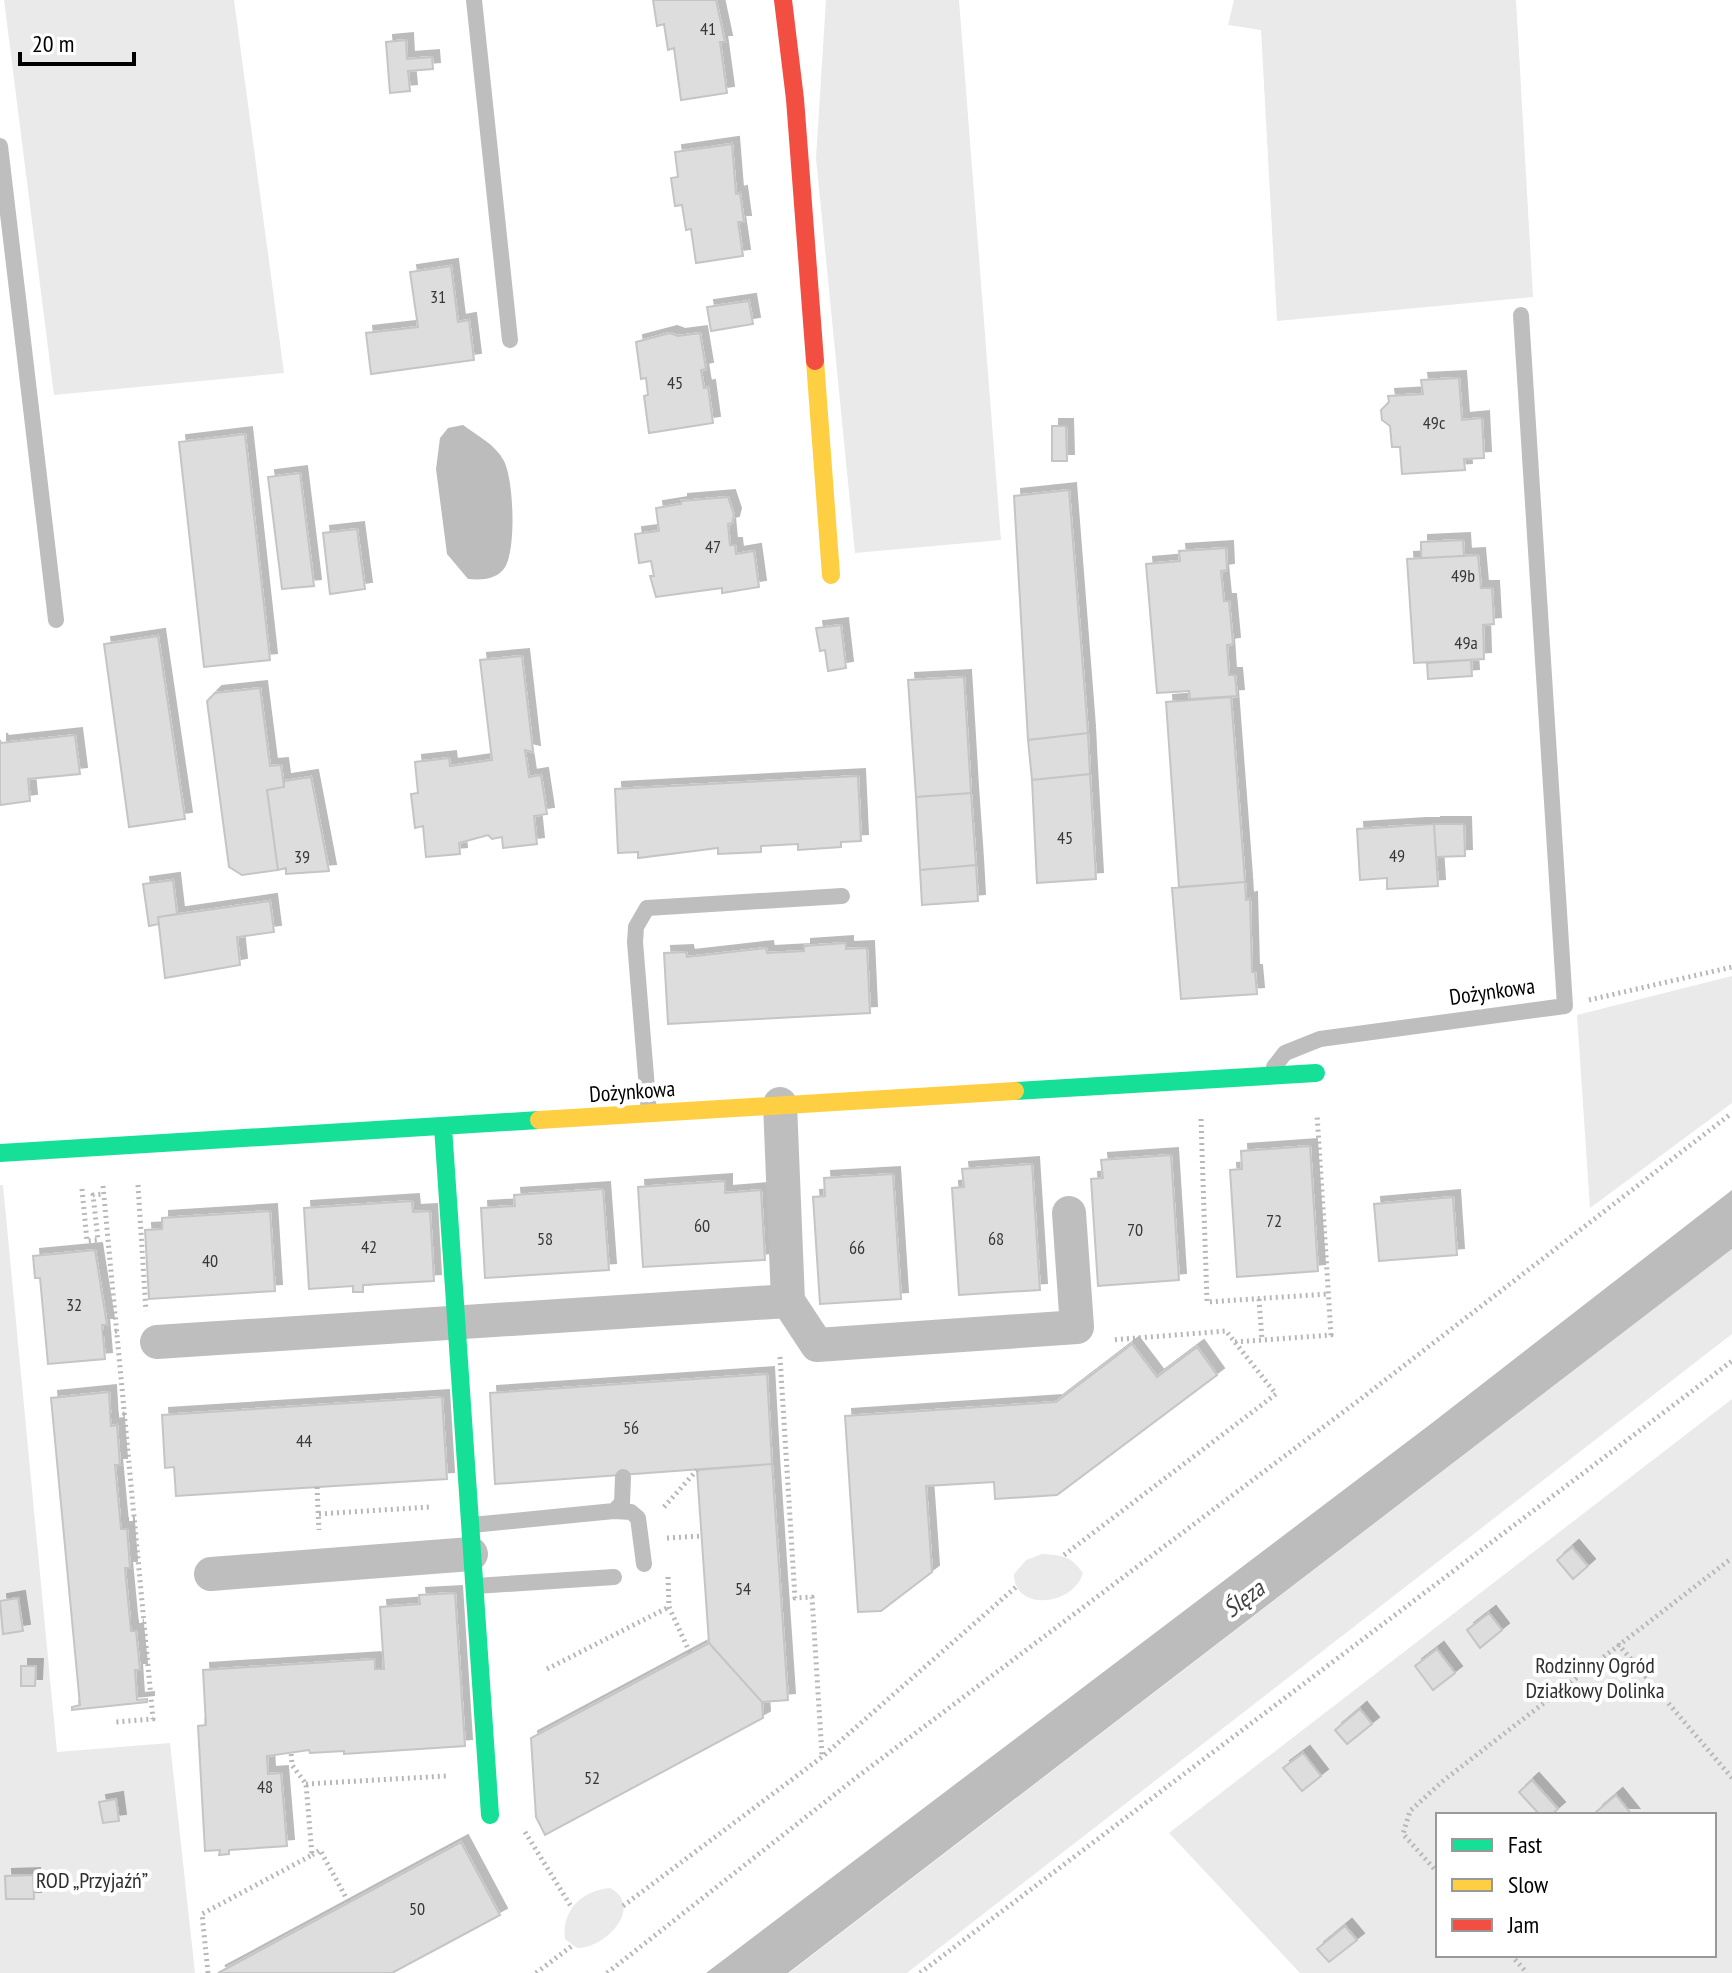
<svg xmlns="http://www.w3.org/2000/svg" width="1732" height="1973" font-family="'PT Sans Narrow',sans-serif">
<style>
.green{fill:#eaeaea;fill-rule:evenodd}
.water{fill:#bcbcbc}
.building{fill:#ddd;stroke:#c5c5c5;stroke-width:2;filter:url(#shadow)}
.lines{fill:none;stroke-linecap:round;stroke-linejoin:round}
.path{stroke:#b8b8b8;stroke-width:5;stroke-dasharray:2 4;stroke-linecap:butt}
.lane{stroke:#bebebe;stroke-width:16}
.street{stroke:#bebebe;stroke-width:34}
.fast{stroke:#16e098;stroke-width:18}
.slow{stroke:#ffcf43;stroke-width:18}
.jam{stroke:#f24e42;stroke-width:18}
.labels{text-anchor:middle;stroke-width:8;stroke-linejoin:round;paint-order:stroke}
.number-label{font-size:18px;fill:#373737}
.street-label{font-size:22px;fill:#000;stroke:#fff}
.park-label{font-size:22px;fill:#303030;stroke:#fff}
.water-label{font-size:24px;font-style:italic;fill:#414141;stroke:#fff}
</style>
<defs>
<filter id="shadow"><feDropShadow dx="7" dy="-7" stdDeviation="0" flood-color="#0004"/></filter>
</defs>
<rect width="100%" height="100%" fill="#fff"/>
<path class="green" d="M4,0H234L284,373L54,395Z
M826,0H959L1001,540L855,553L816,158Z
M1234,0H1516L1533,297L1277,321L1261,30L1228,25Z
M1732,976V1103L1590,1208L1577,1015Z
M0,1185H3L57,1752L170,1743L195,1973H0Z
M1732,1249V1334L907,1973H789Z
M1732,1399V1973H1300L1169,1833ZM1438,1815H1714V1955H1438Z
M1042,1554C1062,1555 1071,1556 1083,1573C1073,1607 1013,1611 1014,1574L1026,1560Z
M610,1888C645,1907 605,1949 577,1948L565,1939C561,1910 583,1890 610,1888Z"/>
<path class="water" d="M463,425C479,437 495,444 504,461C514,480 517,555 503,570C494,580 481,580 468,579L447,554L436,469L440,438L448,428Z
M1732,1190V1249L788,1973H706L1432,1423Z"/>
<path class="building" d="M653,0H716L725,42H720L727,93L681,100L674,48L668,50L664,24L657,26Z
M406,40L407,59L432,57L433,69L408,71L410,91L390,93L386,42Z
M732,144L736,194L740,193L744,222H738L743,256L696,263L691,229L686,230L682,205L675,206L671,178L678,177L675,152Z
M451,266L458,322L469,320L474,360L371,374L366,333L418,327L410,272Z
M749,301L753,324L711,331L707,307Z
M670,333L678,336L700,333L706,369L701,370L704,388L708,387L713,423L649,433L644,396L648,395L646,378L641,379L636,342Z
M1459,378L1462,420L1482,418L1484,458L1464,459L1465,470L1402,474L1400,447H1392L1390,426L1382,420L1381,410L1389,402L1388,396L1423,394L1421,380Z
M1052,426H1066L1067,461H1052Z
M245,434L270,660L204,667L179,442Z
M300,473L314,586L282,589L268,477Z
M1069,490L1088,733L1028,740L1014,496Z
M728,497L734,515L732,523L728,524L730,545H735L736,554L754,551L759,587L722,593V588L656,597L650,576H654L651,561L639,563L635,534L659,531L656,508L681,504V501Z
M357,529L365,589L330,594L323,533Z
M1463,540L1464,556L1421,558V542Z
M1226,548L1227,570L1221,571L1224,601H1229L1233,644L1227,645L1229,675H1235L1237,696L1190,699L1189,691L1157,693L1146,564L1180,561L1179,551Z
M1478,555L1481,588H1492L1494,624L1483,625L1484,659L1414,663L1407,559Z
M841,625L846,668L828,671L825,650L820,651L816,628Z
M158,636L185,819L129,827L104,644Z
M522,656L533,752L525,750L529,777L541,775L547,814L534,816L537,844L503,848L502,837L492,839L488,835L459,843L460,854L426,857L423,826L415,828L411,794L418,793L415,762L449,758L450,766L492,760L480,660Z
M1471,660L1472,676L1428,679L1427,663Z
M964,677L971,793L916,797L908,680Z
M260,688L270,766L281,765L284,787L267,790L278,870L242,875L229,867L207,701L215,693Z
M1231,697L1245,882L1179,887L1166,702Z
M1088,733L1090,774L1032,780L1028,740Z
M75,735L80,774L28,779L30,801L0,805V740L1,743Z
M1090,774L1096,879L1037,883L1032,780Z
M858,776L861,841L841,842V847L798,850V844L761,846V852L718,854V848L638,858V852L618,853L615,789Z
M311,777L329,871L286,874V868L278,870L267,790L284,787V781Z
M971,793L976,865L920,870L916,797Z
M1434,824L1438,886L1387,889V878L1360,880L1357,829Z
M1434,824H1464L1465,856L1436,857Z
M976,865L978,901L922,905L920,870Z
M173,880L177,914L158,917L159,924L149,926L143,884Z
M1245,882L1246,900L1250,899L1252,972H1255L1257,994L1181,999L1172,888Z
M270,901L274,932L237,937L240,965L165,978L158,917Z
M846,943V949L867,948L870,1013L668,1024L664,953L686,952L687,957L766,948L767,953L804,951V946Z
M1310,1146L1318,1271L1237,1277L1230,1170L1242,1169L1241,1151Z
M1171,1155L1179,1280L1098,1286L1091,1179L1103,1178L1101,1160Z
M1032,1164L1040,1290L959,1295L952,1188L964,1187L962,1169Z
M893,1174L901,1299L820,1304L813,1197L825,1196L824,1178Z
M725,1181V1193L761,1190L765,1260L643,1267L638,1187Z
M603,1189L609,1270L485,1278L481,1208L515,1206L514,1195Z
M1453,1197L1457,1255L1379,1261L1374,1204Z
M412,1201L413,1212L430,1211L434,1281L363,1285V1292H353V1286L309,1289L304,1208Z
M270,1211L275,1291L149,1299L145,1230L162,1229V1218Z
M95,1250L107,1325H102L105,1359L48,1364L40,1278H35L33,1256Z
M1132,1344L1157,1377L1197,1347L1217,1375L1057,1495L995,1499L994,1482L926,1486L932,1572L881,1611L858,1612L845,1416L1056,1402Z
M767,1374L772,1464L495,1484L490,1393Z
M109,1392L111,1426L117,1425L120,1465H115L121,1529H127L130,1568H125L131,1631H136L140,1670H135L137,1700L147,1699V1702L72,1710V1707L80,1705L51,1398Z
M442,1397L447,1479L176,1496L174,1467L165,1468L162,1415Z
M772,1464L788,1700L762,1702L709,1643L697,1470Z
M1572,1547L1588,1566L1573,1579L1557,1560Z
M455,1593L465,1746L344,1754V1751L310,1753L309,1750L267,1756L268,1774L281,1773L287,1846L229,1850V1854L219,1855L220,1850L205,1851L198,1726L206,1725L203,1670L375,1659V1669H384L380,1607L420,1604L419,1595Z
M18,1598L23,1631L3,1634L0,1601Z
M1489,1613L1502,1630L1480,1648L1467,1630Z
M709,1643L762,1702L763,1718L545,1835L536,1817L531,1738Z
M1437,1649L1455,1673L1433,1690L1415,1666Z
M21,1666H36L35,1686H21Z
M1360,1709L1372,1724L1347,1744L1335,1730Z
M1303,1753L1321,1776L1302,1791L1283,1768Z
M1532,1780L1558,1809L1551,1815H1540L1519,1792Z
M1616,1795L1632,1815H1599L1596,1812Z
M116,1799L119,1821L103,1823L99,1802Z
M461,1842L500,1915L392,1973H218Z
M33,1875L34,1899H6L5,1876Z
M1345,1926L1357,1940L1329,1962L1317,1949Z"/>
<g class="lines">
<path class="path" d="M1589,1000L1732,967
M1201,1119L1207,1302L1328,1294
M138,1185L146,1311
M103,1186L153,1719L115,1722
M82,1189L87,1241L98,1240L93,1195L104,1194
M1259,1299L1262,1340
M103,1333L117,1331
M1235,1342L1331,1335L1317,1114
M780,1357L795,1598L812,1597L822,1756
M111,1416L125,1414
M317,1487L319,1530
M664,1507L697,1470
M319,1514L430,1507
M121,1520L135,1519
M667,1538L701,1536
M1064,1555L1276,1394L1226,1331L1111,1340
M668,1577L669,1607L690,1653
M131,1623L144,1621
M1618,1644L1732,1778
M547,1669L669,1607
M306,1784L446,1776
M525,1832L572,1908
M312,1855L320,1850L349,1903
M1438,1873L1403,1834L1410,1811L1444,1780L1732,1558
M623,1906L822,1757L1016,1587
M1511,1955L1527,1973
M208,1973L202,1914L312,1855L306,1784L292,1765L291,1751
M536,1973L573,1945
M607,1973L857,1777L1358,1401L1732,1113
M920,1973L1732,1361"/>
<path class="lane" d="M474,0L510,340
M0,146L56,620
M1274,1067L1285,1053L1320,1039L1565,1006L1521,315
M649,1113L635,942L636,927L647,908L842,896
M614,1511L631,1512L638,1518L644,1564
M472,1525L614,1511L622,1503L623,1477
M475,1586L614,1577"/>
<path class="street" d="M780,1104L788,1301L817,1345L1077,1327L1069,1213
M157,1342L788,1301
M211,1574L471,1554"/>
<path class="fast" d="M1015,1091L1316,1073
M443,1127L490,1815
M0,1153L539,1120"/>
<path class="slow" d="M815,361L831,575
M539,1120L1015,1091"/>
<path class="jam" d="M783,0L795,99L815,361"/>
</g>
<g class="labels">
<g class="number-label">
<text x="708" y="35">41</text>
<text x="438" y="303">31</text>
<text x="675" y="389">45</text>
<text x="1434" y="429">49c</text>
<text x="713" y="553">47</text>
<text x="1463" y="582">49b</text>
<text x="1466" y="649">49a</text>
<text x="1065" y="844">45</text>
<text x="1397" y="862">49</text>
<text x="302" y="863">39</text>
<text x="1274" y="1227">72</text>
<text x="702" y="1232">60</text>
<text x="1135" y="1236">70</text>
<text x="545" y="1245">58</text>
<text x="996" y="1245">68</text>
<text x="369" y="1253">42</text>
<text x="857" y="1254">66</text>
<text x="210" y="1267">40</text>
<text x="74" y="1311">32</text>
<text x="631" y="1434">56</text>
<text x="304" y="1447">44</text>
<text x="743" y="1595">54</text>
<text x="592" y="1784">52</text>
<text x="265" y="1793">48</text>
<text x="417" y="1915">50</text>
</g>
<g class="street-label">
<text transform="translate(1492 991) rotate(-8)" y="8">Dożynkowa</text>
<text transform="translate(632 1091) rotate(-4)" y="8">Dożynkowa</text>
</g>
<g class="park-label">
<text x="1595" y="1673">Rodzinny Ogród<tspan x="1595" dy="25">Działkowy Dolinka</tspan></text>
<text x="92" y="1888">ROD „Przyjaźń”</text>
</g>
<g class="water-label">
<text transform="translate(1244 1599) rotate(-37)" y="8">Ślęza</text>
</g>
</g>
<rect x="1436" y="1813" width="280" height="144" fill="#ffffff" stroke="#999999" stroke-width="2"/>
<rect x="1452" y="1839" width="40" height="12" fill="#16e098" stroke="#999999" stroke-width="2"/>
<text x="1508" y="1853" font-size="24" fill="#000000">Fast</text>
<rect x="1452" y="1879" width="40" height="12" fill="#ffcf43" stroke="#999999" stroke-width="2"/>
<text x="1508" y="1893" font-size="24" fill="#000000">Slow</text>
<rect x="1452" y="1919" width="40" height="12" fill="#f24e42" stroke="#999999" stroke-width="2"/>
<text x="1508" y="1933" font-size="24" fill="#000000">Jam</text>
<path d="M20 52v12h114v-12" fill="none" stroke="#000000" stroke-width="4"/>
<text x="32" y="52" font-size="24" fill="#000000" stroke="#ffffff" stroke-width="6" paint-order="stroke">20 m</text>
</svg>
